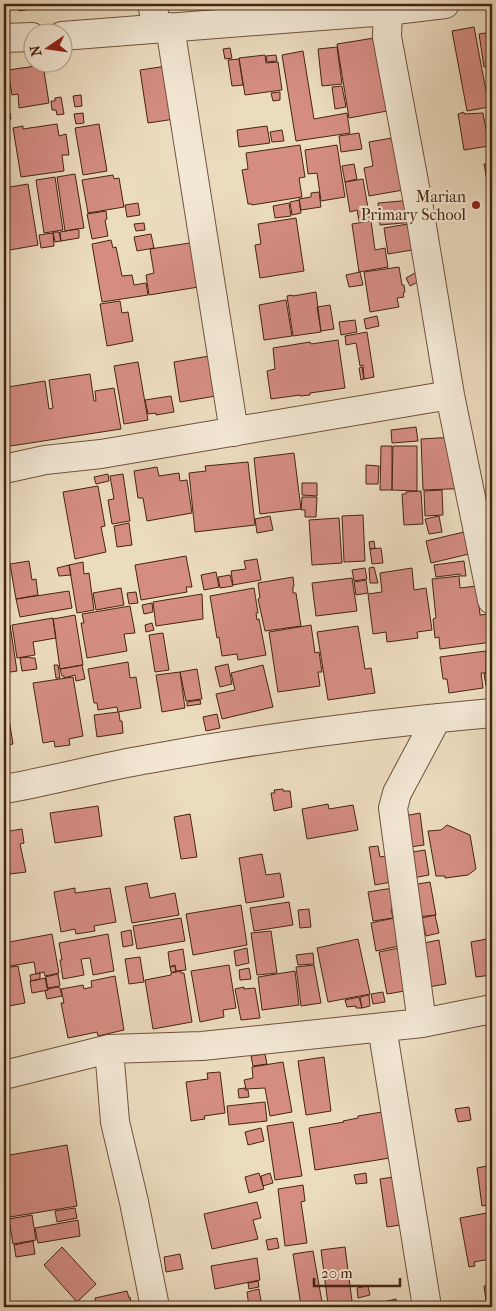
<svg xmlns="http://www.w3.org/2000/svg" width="496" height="1311" font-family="'IM FELL French Canon',serif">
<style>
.building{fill:#d58d83;stroke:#462413}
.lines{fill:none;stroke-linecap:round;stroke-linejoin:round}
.minor-casing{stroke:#70523e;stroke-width:30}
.minor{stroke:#f3e8d5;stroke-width:28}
.poi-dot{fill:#8f2418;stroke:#f3e8d5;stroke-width:2}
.labels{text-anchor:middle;stroke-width:4.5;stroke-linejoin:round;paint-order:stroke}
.poi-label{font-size:16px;fill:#462413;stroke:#f3e8d5;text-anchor:end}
</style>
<rect width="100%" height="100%" fill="#ecdcbf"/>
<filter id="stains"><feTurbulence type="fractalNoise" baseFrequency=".004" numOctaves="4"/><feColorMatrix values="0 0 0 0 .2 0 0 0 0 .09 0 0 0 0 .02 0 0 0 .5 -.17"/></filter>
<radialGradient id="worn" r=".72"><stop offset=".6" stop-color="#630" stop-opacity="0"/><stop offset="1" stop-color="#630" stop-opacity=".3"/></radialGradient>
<path class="building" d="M4,4H36L37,8L19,11L18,4L4,6Z
M474,27L489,107L467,111L452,31Z
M492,32V67H484L479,34Z
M399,34L387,111L349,118L337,44Z
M337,47L342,84L322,86L318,49Z
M230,48L232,58L225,59L223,49Z
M303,51L314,119L347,113L350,133L296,141L282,55Z
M265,55L266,63L278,62L282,90L245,95L239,58Z
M276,55L277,61L267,62L266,56Z
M239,59L243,85L232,86L228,60Z
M180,64L188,117L148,123L140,70Z
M43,65L49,103L19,108L18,94L12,95L8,70Z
M492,74V86L489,87L486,75Z
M342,86L346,107L335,109L332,87Z
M280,92V100L273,101L271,93Z
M81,95L82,106L75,107L73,96Z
M61,97L64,114L57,115L56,110H52L51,101H55V98Z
M8,102L11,119L4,120V103Z
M464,112V114L483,113L489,146L464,150L458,114Z
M83,113L84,123L76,124L74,114Z
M57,124L59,136L66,134L69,155H62L64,171L21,177L13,128L23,126V129Z
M99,124L107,171L83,175L75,128Z
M267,126L270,143L239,147L237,130Z
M282,130L284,141L272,142L270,132Z
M359,133L362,149L341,152L339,136Z
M403,136L420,187L369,196L364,168L373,166L369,142Z
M492,141V161L488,147H490L488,142Z
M300,145L305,177L299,178L302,197L252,205V204H248L242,170L248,169L246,153Z
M337,145L345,197L321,201L317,173L308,174L305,150Z
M354,164L357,179L345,182L342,166Z
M484,164H492V208Z
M75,174L84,228L65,231L57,177Z
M113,175L114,179L119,178L124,207L88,213L82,180Z
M55,177L63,230L44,233L36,180Z
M363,179L370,220L359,221L357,210L350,212L345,182Z
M28,184L38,245L4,251V188Z
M319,192L321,207L301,210L299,199L311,197V193Z
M425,199L426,221L380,225L378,203Z
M299,200L301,213L292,215L290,202Z
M138,203L140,215L127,217L125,205Z
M289,203L291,216L275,218L273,206Z
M106,211L107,219L105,220L108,236L92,239L87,214Z
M296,218L304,271L260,278L255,245L261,244L258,224Z
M371,221L375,250L385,248L388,267L359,272L352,224Z
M420,222L424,248L388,254L384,228Z
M144,223L145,230L136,231L134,224Z
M77,229L79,230V238L61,241L60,232Z
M53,232H59L61,241L55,242Z
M53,233L54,246L41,248L39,235Z
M151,234L154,248L137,251L134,237Z
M111,240L113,248L116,247L122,276L132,275L134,285L146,283L148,295L102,302L92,244Z
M203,241L217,284L149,295L146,275L154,273L150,249Z
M399,267L402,285H404L405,292L403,293L404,297L397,298L399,307L370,312L364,272Z
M360,272L363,285L349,287L346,275Z
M415,273L420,281L410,286L406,278Z
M316,292L321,332L293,336L287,296L292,295L293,296Z
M286,300L292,336L264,340L259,305Z
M120,301L122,313L128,312L133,341L107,346L100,304Z
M330,305L334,329L321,331L317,307Z
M377,316L379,326L366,329L364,319Z
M355,320L357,332L341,335L339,322Z
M367,332L374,377L364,379L363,365L360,366L356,343L346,345L345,336Z
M338,340L345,388L310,393V395L300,396V395L271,399L267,371L275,369L273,348L310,342L311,344Z
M221,354L240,392L180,402L174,362Z
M138,362L148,420L124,424L114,366Z
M362,367L364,379L361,380L359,368Z
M90,374L94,401H96L95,391L114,388L121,429L4,447V416L7,415L4,385H8V387L45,381L49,409L53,408L49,380Z
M171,396L174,412L156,415V413L148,414L145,400Z
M416,427L418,441L392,443L391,430Z
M473,436L476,488L423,490L421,439Z
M381,446H392V490H380Z
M393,446H417V491L392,490Z
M294,453L301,509L260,514L254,458Z
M248,462L255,525L195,532L189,473L206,471L205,466Z
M366,465L379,466L378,484H366Z
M157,467L159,476L179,473L180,481L187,480L192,513L147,521L143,498H138L134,471Z
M108,474L109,481L96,484L94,477Z
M123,474L130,521L112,524L108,500L114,499L110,476Z
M302,483H317V496L302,495Z
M98,486L105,526L101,527L106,552L75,559L63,492Z
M442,490L443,515L425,516L424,491Z
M421,491L423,524L404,525L402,494H406V492Z
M302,497H317L316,517H305V510H301Z
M363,515L365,561L344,562L342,516Z
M270,516L273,530L257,533L255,519Z
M439,516L442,532L429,534L425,519Z
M339,518L342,563L312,565L309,520Z
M129,523L132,545L117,547L114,526Z
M464,532L469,554L431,563L426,541Z
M374,541L375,548L370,549L369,542Z
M381,548L383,563L372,564L370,549Z
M186,556L192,587H186L187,592L141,600L135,565Z
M257,559L261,580L233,585L231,571L246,569L244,561Z
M29,561L32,580L36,579L38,595L16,599L10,564Z
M464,561L466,576H460V574L436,577L434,565Z
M83,562L84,574L89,573L94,610L77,613L69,565Z
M69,565L71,575L59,576L57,568Z
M374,567L378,583H370L369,568Z
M365,568L367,579L354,581L352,570Z
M412,568L414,590L426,588L432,630L417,632L418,638L387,642L386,632L373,634L368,594L382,592L380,573Z
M216,572L219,587L204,590L201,575Z
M230,575L233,586L220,588L218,577Z
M459,576L460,588L477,586L480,615L489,614L492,642L440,649L439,637L435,638L433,619L436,618L432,579Z
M293,577L294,586H293V593H296L301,626L265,631L258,599L260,598L258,583Z
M352,578L357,611L316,616L312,583Z
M366,580L368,593L356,595L354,582Z
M121,588L124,605L96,610L93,593Z
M254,588L258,613H256L257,620L259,619L266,655L238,660L237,654L222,656L219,637L217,638L210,596Z
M69,591L72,608L20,617L16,599Z
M136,592L138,603L129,604L127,593Z
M202,594L203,619L156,626L153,602Z
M152,603L153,612L144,614L142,605Z
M130,606L135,633L124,634L127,651L87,658L81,623H84L82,614Z
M75,615L83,665L60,669L53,619Z
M53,618L56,638L33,642L35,655L17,658L12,625Z
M152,623L154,630L146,632L145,625Z
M10,625L17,671L4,673V626Z
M311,625L315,653L319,652L322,672H318L320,686L278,692L269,632Z
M358,626L365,669L371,668L375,693L328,700L317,632Z
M163,633L169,670L155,672L149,635Z
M486,651V673H481L483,688L449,693L447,679H443L440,657Z
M30,657L31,658H35L37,669L22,671L20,658Z
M128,662L130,678L136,677L141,708L118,712L117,707L98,710L97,703H94L88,669Z
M228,664L232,684L220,687L215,667Z
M54,665H58L60,678H56Z
M82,665L85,679L76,681L75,675L64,678V676H62L60,669Z
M263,665L273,707L222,719L216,694L235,690L231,673Z
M197,669L202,699L186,701L180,672Z
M492,670V687H489V686H486L484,674L486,673V671Z
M180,672L185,708L162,712L156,675Z
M73,677L83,736L69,739L70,745L55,747L54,741L43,743L33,683Z
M4,688L13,744L4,746Z
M200,700L201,704L187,706V702Z
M118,712L119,713L120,721H122L123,733L97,737L94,715Z
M217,714L220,728L206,731L203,717Z
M283,789V791H290L292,807L274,811L271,793H275L274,790Z
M328,804L329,809L353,805L358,830L307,839L302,809Z
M98,806L102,836L55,843L50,813Z
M420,813L424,845L403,848L399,817Z
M190,814L197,857L181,859L174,817Z
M447,825L470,835L476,869L468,875L445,878V876H436L428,831L441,830Z
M22,829L24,843L20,844L26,872L10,874V872L4,873V832Z
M378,846L380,857L425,850L429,875L375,885L369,847Z
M262,854L266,875L280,873L284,897L246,903L239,858Z
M4,877H5L6,894L4,895Z
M430,882L436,915L417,917L415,905L391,909L393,918L373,921L368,892Z
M147,883L150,898L175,893L179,915L132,923L125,887Z
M75,888V893L110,888L116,922L94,926L95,931L76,934L75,929L61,932L54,892Z
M289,902L293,925L254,931L250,908Z
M241,905L247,945L193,955L186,914Z
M309,909L311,927L300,928L298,910Z
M435,915L439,933L426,936L422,918Z
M181,918L185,941L137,949L133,926Z
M394,918L399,946L376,951L371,923Z
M131,930L133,945L123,947L121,932Z
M271,931L277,973L257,975L251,933Z
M52,934L59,973L45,976L44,972L36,974L34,962L4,967V943Z
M108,934L114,971L93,975L90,958L81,959L84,975L63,979L60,960H62L59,943Z
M492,938V975L476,977L471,942Z
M358,939L370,994L328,1002L317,948Z
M439,940L446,984L387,994L379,952Z
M247,948L249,963L236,966L234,951Z
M183,949L186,970L176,971L175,965L170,967L168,952Z
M313,953L314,964L298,965L296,955Z
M140,957L144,982L129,984L125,959Z
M229,965L236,1008L223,1010L224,1017L200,1022L191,971Z
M314,965L321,1003L301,1006L296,967Z
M18,966L25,1003L4,1007V968Z
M175,966L176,972H171L170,967Z
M249,968L251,979L240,980L239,970Z
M181,971V973H184L192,1022L153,1029L145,980L171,975V973Z
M295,971L299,1005L262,1010L258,977Z
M40,973V979L31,981L30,975Z
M58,974L60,986L47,988L45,977Z
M115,976L124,1030L98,1036L97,1032L68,1038L61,1003H64L61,989L83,985L84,989L92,987L91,981Z
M46,978L48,990L32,993L30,981Z
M58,987L60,988L62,996L47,999L45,991L48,990V989Z
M244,987V989L255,988L260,1018L241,1020L235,989Z
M383,992L385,1002L373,1004L371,994Z
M369,995L370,1006L362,1008L360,997Z
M359,997L362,1008H356V1006L347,1007L345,1000Z
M4,1017L9,1055L4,1056Z
M492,1024V1046L489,1047L486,1025Z
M265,1054L267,1064L253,1066L251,1056Z
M324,1057L331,1111L306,1115L298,1061Z
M283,1062L292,1112L270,1116L265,1088L246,1089L244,1080L253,1078L252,1067Z
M220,1072L225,1113L204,1116L205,1119L191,1121L186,1082L208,1079L207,1073Z
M245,1088V1090H248L249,1097L239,1098L238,1089Z
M265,1102L267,1121L229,1125L227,1106Z
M469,1107L471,1120L458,1122L455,1109Z
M388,1111L396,1157L315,1170L309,1128L344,1122L343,1121L358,1118V1116Z
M293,1122L302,1176L275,1180L267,1126Z
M261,1128L264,1141L248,1145L245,1132Z
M67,1145L77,1206L4,1218V1156Z
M492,1165V1204L482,1206L477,1168Z
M259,1173L264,1189L249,1193L245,1177Z
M270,1173L273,1183L263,1186L261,1176Z
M366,1173L367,1183L356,1184L354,1175Z
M414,1174L421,1222L387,1227L380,1179Z
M303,1185L305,1201L301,1202L307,1243L285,1246L278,1189Z
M257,1202L261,1218L253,1220L258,1239L212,1249L204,1214Z
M75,1208L77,1218L57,1222L55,1211Z
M492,1212V1234L486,1236L490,1259L474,1262L475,1266L469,1267L460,1218Z
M32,1215L36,1240L13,1244L9,1219Z
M78,1220L80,1236L38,1243L35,1228Z
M277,1238L279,1248L268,1250L266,1240Z
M33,1241L35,1254L16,1257L14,1245Z
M62,1247L96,1284L77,1302L44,1265Z
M345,1247L352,1301L328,1304L321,1250Z
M313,1251L322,1302L301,1306L293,1254Z
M180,1254L183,1269L166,1272L164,1257Z
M257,1258L260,1280L215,1289L211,1266Z
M258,1281L259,1287L249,1289L248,1283Z
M492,1285V1307H487L484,1286Z
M368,1286L370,1295L358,1298L357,1288Z
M259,1289L262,1307H249L247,1292Z
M127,1291L129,1298L130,1297L132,1307H97L95,1298Z
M396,1299L397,1307H384L383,1302Z
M381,1301L382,1307H353Z"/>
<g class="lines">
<defs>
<path id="minor" d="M152,4L157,28
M388,4L387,37L420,214L450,395L492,600
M170,27L234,432
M62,36L387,11L445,4
M4,38L32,37
M4,469L45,460L101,454L450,395
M4,789C52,781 100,767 149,759C262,738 377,723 492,713
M422,1023L393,808L397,793L437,718
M382,1027L427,1307
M109,1049L115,1122L134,1202L155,1307
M4,1075L109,1049L202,1046L422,1023L492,1009"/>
</defs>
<use href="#minor" class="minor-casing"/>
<use href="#minor" class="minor"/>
</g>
<circle class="poi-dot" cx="476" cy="205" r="5"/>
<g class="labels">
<g class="poi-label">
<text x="466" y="202">Marian<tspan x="466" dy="18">Primary School</tspan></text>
</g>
</g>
<rect width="496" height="1311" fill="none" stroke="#ecdcbf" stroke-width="20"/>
<rect x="5" y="5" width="486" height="1301" fill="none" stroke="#462413" stroke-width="2.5"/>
<rect x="10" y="10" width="476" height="1291" fill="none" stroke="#462413"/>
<g transform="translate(48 48) rotate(257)"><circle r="24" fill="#f3e8d5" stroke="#ae9a87"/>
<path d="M0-4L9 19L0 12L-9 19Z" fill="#8f2418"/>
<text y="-8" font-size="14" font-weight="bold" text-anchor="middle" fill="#462413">N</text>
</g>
<path d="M314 1278v8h86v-8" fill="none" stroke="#462413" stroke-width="2.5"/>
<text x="321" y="1278" font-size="15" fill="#462413" stroke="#f3e8d5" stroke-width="4" paint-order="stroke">20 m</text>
<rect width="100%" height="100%" filter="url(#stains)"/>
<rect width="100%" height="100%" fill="url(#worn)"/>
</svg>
